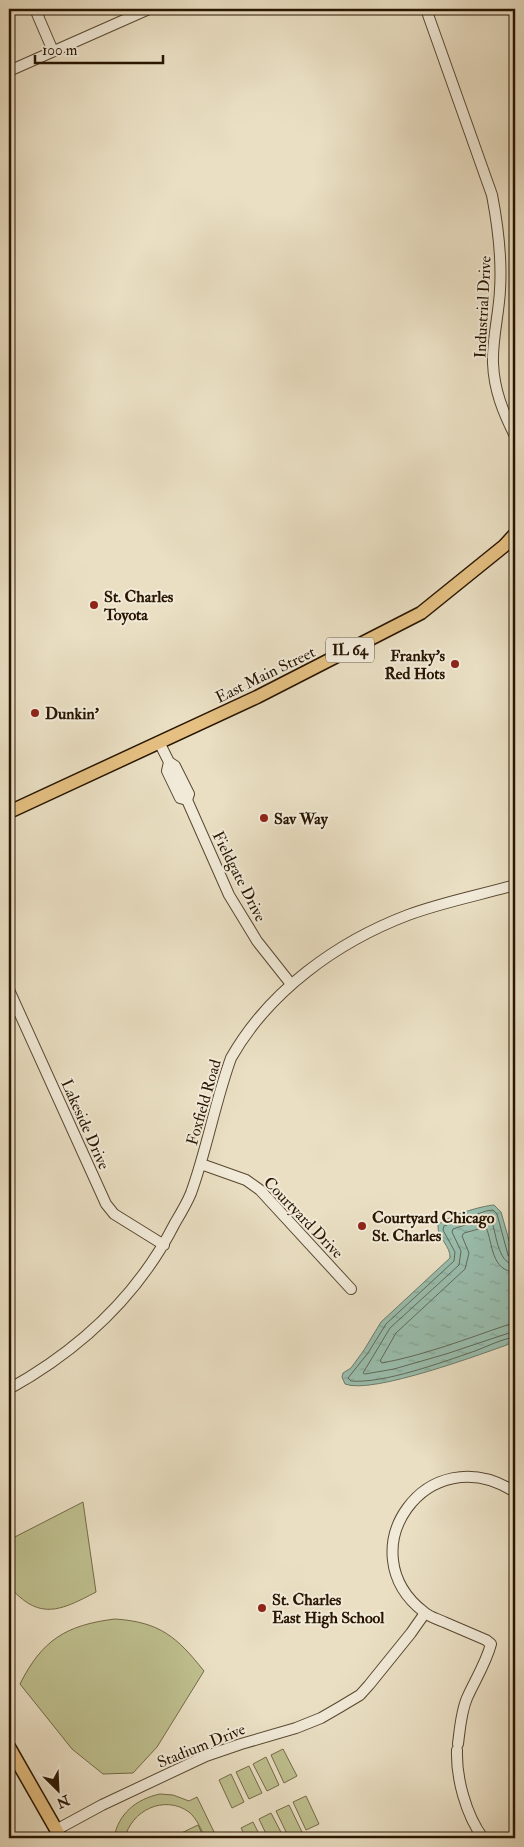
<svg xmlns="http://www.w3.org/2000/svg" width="524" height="1847" font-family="'IM FELL Double Pica',serif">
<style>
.grass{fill:#bfc08f;stroke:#746a48}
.water{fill:url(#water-ripples);stroke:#6c7a68}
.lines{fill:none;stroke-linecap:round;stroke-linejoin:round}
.shore{stroke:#606956;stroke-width:1}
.minor-casing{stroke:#584831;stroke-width:12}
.major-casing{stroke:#281500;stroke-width:15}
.minor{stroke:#f1ead8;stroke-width:10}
.major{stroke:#e5c082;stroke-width:12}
.poi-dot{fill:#8f2418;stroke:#f1ead8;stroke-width:2}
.labels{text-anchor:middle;stroke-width:4;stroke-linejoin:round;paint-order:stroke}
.shield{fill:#f1ead8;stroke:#645541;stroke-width:1}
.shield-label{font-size:15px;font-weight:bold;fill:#281500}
.street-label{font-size:16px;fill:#281500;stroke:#f1ead8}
.poi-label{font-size:16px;font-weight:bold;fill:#281500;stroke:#f1ead8;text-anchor:start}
</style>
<defs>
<pattern id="water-ripples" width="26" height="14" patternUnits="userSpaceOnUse" patternTransform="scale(1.25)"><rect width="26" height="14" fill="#99bdad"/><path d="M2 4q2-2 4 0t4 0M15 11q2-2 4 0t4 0" fill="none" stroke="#84a293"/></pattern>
</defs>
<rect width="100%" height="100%" fill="#eadfc3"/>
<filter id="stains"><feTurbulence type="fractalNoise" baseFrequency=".004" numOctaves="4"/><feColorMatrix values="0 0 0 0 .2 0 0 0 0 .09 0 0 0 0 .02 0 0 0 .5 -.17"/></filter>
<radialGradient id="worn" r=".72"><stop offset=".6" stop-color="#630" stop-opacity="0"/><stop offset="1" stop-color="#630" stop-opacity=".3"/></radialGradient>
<path class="grass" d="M83,1502L96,1592C60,1611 39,1621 9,1586V1540Z
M115,1619C160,1622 177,1637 204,1671L157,1747L133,1773L103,1774L72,1749L20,1684C42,1640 66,1625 115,1619Z
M283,1749L297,1776L284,1783L271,1755Z
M266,1757L279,1785L267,1791L253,1764Z
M249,1766L262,1793L249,1799L236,1772Z
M231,1774L244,1802L232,1808L219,1780Z
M160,1794L173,1795L189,1801L197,1797L217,1838H205C201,1829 197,1819 189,1812C164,1794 131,1811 125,1838H114C118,1814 136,1799 160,1794Z
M306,1796L319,1824L306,1830L293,1802Z
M289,1805L302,1832L289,1838L276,1811Z
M271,1813L284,1838H268L259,1819Z
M253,1822L261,1838H246L241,1828Z
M198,1825L204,1838H171Z"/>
<path class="water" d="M494,1205L501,1212L515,1261V1342C484,1353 372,1395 345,1384L342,1377L343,1373L351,1368L364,1350L381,1322L450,1258C451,1246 437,1238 438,1225C447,1216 481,1206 494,1205Z"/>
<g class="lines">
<path class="shore" d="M515,1258H511L508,1255L497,1214L493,1210L486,1211L444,1226L443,1230L455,1252L454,1261L386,1324L368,1353L348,1378L351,1381C383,1384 443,1362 475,1351C488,1346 502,1339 515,1337
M515,1265C496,1263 497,1231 490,1217L453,1229L452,1232L461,1251L459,1265L390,1328L363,1373L365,1374L394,1369L446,1354L515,1331
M515,1272C491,1271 493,1244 486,1227L464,1233L462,1236L469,1253L465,1269L396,1333L380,1361L382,1363C425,1355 466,1339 507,1325L515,1324"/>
<defs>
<path id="minor" d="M35,9L53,51
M426,9L492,195C498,226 502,258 500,290C499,314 492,339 493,363C494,390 503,412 515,436
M9,71L149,9
M159,742L169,762L175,766L189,794L187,800L229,895L257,941L291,984
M169,762L167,771L180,798L187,800
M9,990L106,1204L114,1214L164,1245
M201,1164L246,1180L260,1190L351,1289
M9,1389C79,1350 138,1296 175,1223C181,1213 187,1203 191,1193C207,1149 215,1102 231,1058C269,991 337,942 408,915C443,902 480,895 515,885
M458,1744C460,1728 461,1712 467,1698C475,1680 486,1663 491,1644L486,1640C472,1634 458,1628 444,1622C438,1619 429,1617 424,1612C346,1552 427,1435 515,1492
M457,1750C456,1778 466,1815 483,1838
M56,1830L102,1805L206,1756L241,1744L296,1728L321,1718L340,1707L360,1695L369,1685L411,1633L425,1613"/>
<path id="major" d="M9,812L257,697L421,613L504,546L515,534
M9,1747L61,1838"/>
</defs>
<use href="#minor" class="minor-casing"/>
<use href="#major" class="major-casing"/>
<use href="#minor" class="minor"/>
<use href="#major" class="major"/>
</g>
<g class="poi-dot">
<circle cx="94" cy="605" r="5"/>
<circle cx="455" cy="664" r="5"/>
<circle cx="35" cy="713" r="5"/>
<circle cx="264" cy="818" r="5"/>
<circle cx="362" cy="1226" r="5"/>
<circle cx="262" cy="1608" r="5"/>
</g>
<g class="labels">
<rect class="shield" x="326" y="637.5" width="48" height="25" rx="4"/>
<g class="shield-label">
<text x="350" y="655">IL 64</text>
</g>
<g class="street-label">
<text transform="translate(482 307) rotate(-87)" y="6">Industrial Drive</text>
<text transform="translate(265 674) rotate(-26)" y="6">East Main Street</text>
<text transform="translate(240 876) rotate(63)" y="6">Fieldgate Drive</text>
<text transform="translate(203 1102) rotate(-74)" y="6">Foxfield Road</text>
<text transform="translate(86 1124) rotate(66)" y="6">Lakeside Drive</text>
<text transform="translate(304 1217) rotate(46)" y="6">Courtyard Drive</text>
<text transform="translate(201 1745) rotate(-22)" y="6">Stadium Drive</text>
</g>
<g class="poi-label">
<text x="104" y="602">St. Charles<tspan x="104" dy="18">Toyota</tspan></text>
<text x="445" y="661" text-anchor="end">Franky's<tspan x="445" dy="18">Red Hots</tspan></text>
<text x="45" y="719">Dunkin'</text>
<text x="274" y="824">Sav Way</text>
<text x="372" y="1223">Courtyard Chicago<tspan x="372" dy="18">St. Charles</tspan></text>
<text x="272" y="1605">St. Charles<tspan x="272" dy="18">East High School</tspan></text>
</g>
</g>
<rect width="524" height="1847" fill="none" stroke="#eadfc3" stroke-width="30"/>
<rect x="10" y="10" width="504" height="1827" fill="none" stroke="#281500" stroke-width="2.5"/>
<rect x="15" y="15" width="494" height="1817" fill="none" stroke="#281500"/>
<g transform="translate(58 1790) rotate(156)" stroke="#f1ead8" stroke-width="4" paint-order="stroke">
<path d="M0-4L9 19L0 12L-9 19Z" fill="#281500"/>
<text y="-8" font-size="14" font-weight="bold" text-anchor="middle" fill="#281500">N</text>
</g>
<path d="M35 55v8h128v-8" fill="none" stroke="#281500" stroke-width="2.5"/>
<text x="42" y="55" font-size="15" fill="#281500" stroke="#f1ead8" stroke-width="4" paint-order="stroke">100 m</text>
<rect width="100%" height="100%" filter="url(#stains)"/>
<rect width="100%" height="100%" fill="url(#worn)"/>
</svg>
